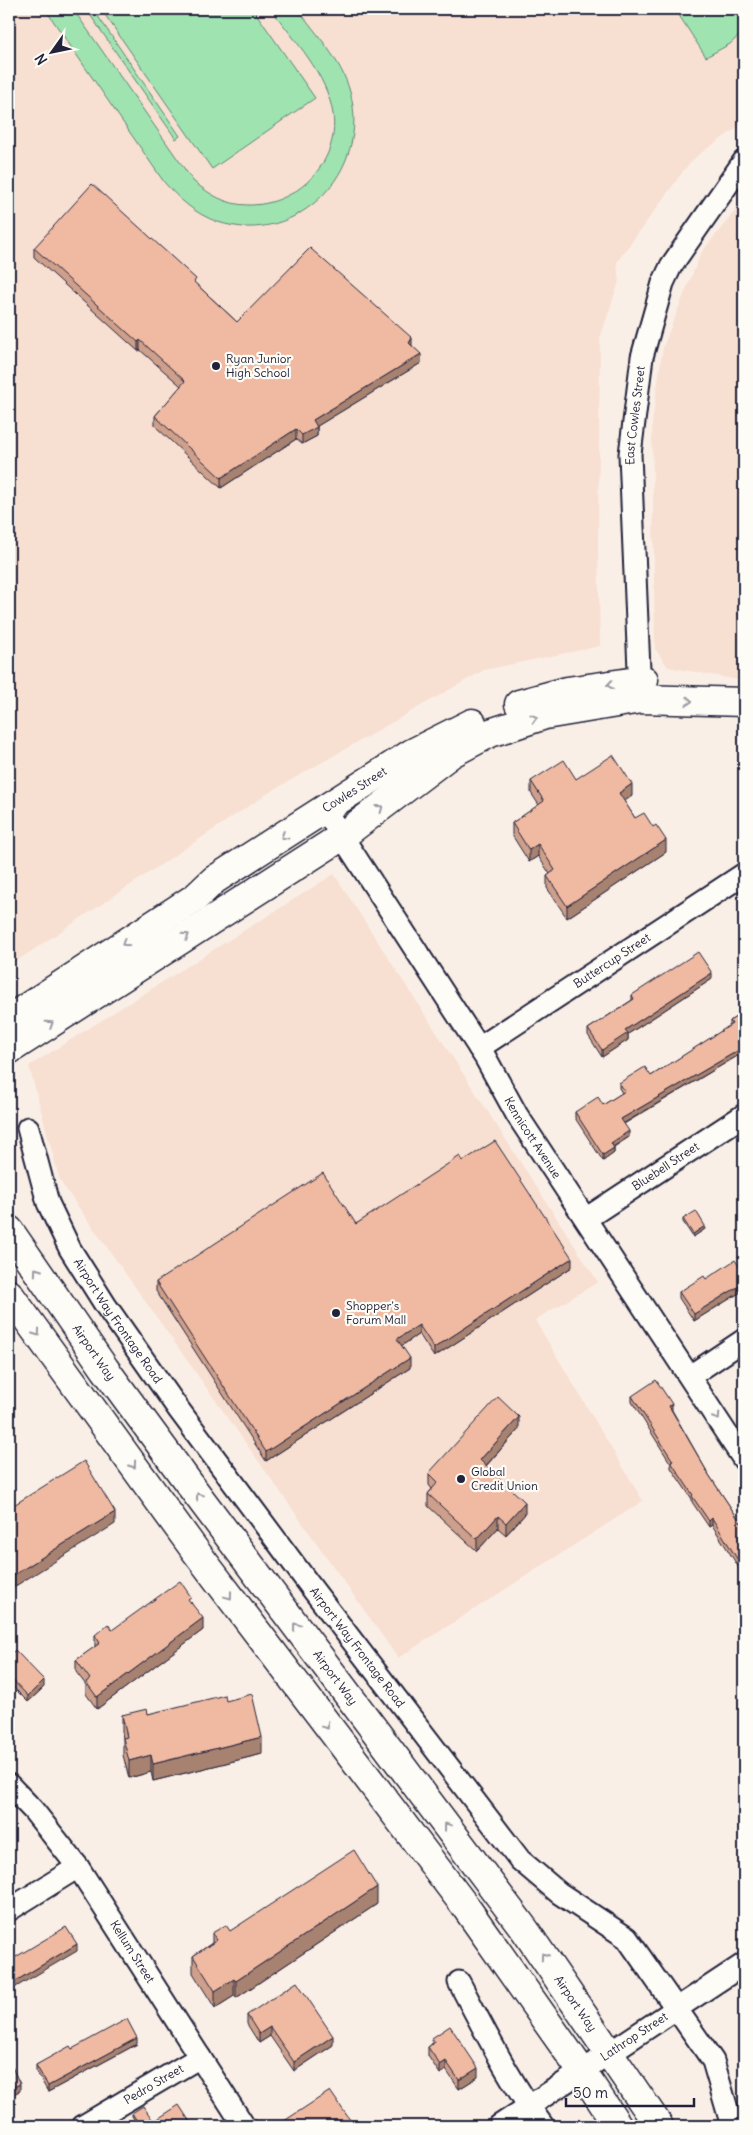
<svg xmlns="http://www.w3.org/2000/svg" width="753" height="2135" font-family="Delius,sans-serif">
<style>
.built{fill:#f7dfd2}
.green{fill:#9fe4b0;stroke:#608376}
.lines{fill:none;stroke-linecap:round;stroke-linejoin:round}
.minor-casing{stroke:#22223b;stroke-width:25}
.major-casing{stroke:#22223b;stroke-width:31}
.minor{stroke:#fdfcf7;stroke-width:21}
.major{stroke:#fdfcf7;stroke-width:28}
.wall{fill:#cea08b;stroke:#22223b}
.shaded-wall{fill:#a88271;stroke:#22223b}
.building{fill:#f0baa2;stroke:#22223b}
.oneway{stroke:#9a9aa2}
.poi-dot{fill:#22223b;stroke:#fdfcf7;stroke-width:2}
.labels{text-anchor:middle;stroke-width:4.5;stroke-linejoin:round;paint-order:stroke}
.poi-label{font-size:12px;fill:#22223b;stroke:#fdfcf7;text-anchor:start}
.street-label{font-size:12px;fill:#22223b;stroke:#fdfcf7}
</style>
<rect width="100%" height="100%" fill="#faefe6"/>
<filter id="ink" filterUnits="userSpaceOnUse"><feTurbulence type="fractalNoise" baseFrequency=".02" numOctaves="2"/><feDisplacementMap in="SourceGraphic" scale="10" xChannelSelector="R" yChannelSelector="G"/><feConvolveMatrix kernelMatrix="1 2 1 2 8 2 1 2 1" color-interpolation-filters="sRGB"/></filter>
<g filter="url(#ink)">
<path class="built" d="M9,9H744V123L698,155L687,166L617,262L619,281L600,338L598,545L600,646L484,670L270,792L9,966Z
M744,200V681L668,667L655,649L652,423L663,347L683,297L701,253Z
M334,874L598,1282L535,1320L643,1501L398,1658L60,1181L29,1066Z"/>
<path class="green" d="M45,9H73L193,181C209,194 226,205 248,205C296,206 340,163 333,114C327,74 294,40 271,9H298C316,34 342,61 350,92C372,170 297,248 218,222C195,214 179,199 164,182Z
M86,9H93L180,136L176,139Z
M101,9H253L315,98L212,169Z
M675,9H744V31L730,44L706,57Z"/>
<g class="lines">
<defs>
<g id="minor">
<path id="s1" d="M640,694L630,454L642,357L663,283L671,266L744,161"/>
<path id="s2" d="M325,810L485,1057L517,1115L744,1460"/>
<path id="s3" d="M479,1048L744,874"/>
<path id="s4" d="M28,1128L48,1203L70,1249L106,1306L179,1410L314,1591L520,1860L559,1893L627,1938L713,2061L732,2126"/>
<path id="s5" d="M587,1218L744,1115"/>
<path d="M690,1376L744,1340"/>
<path id="s6" d="M9,1785L33,1810L78,1867L244,2126"/>
<path d="M9,1910L78,1867"/>
<path d="M459,1982C485,2031 510,2082 543,2126"/>
<path id="s7" d="M83,2126L200,2057"/>
<path id="s8" d="M499,2126L744,1964"/>
</g>
<g id="major">
<path d="M519,704L567,691L644,680"/>
<path id="s9" d="M9,1019L196,897L214,880L412,753L472,723"/>
<path d="M9,1050L341,837L452,753L490,733L545,715L641,699L744,702"/>
<path id="s10" d="M9,1230L105,1369L196,1493L525,1930L659,2126"/>
<path d="M9,1294L194,1549L465,1906L583,2073L618,2126"/>
</g>
</defs>
<use href="#minor" class="minor-casing"/>
<use href="#major" class="major-casing"/>
<use href="#minor" class="minor"/>
<use href="#major" class="major"/>
</g>
<path class="wall" d="M34,248L196,284L237,322L412,346L421,363L317,426V436L302,444L296,439L221,488L155,426V416L181,386L140,350L138,351L34,257Z
M576,779L632,796L624,801L635,818L666,852L567,918L547,888V876L550,874L538,856L529,862L512,835V823L539,805L531,793V781Z
M712,979L628,1034V1040L602,1057L588,1035V1029L632,1000V995Z
M744,1011V1064L739,1055L624,1124L629,1137L614,1147V1153L603,1161L575,1118V1112L603,1105L622,1093L619,1088V1083L651,1076L730,1026V1021Z
M463,1161L572,1267L434,1357L419,1334L401,1346L410,1368L266,1461L156,1291V1282L356,1224Z
M683,1219L705,1229L693,1237L683,1222Z
M744,1274V1290L694,1321L679,1298V1292L706,1279Z
M632,1396L672,1410L709,1475L741,1523L744,1521V1569L741,1571L712,1525L709,1527L692,1502V1499L671,1468V1464L632,1402Z
M519,1429L486,1466L525,1514L506,1535L498,1528L477,1551L428,1506V1494L432,1489L429,1485V1473Z
M191,1602L203,1630L97,1709L86,1694V1685L76,1672V1660L95,1647V1635L112,1630Z
M9,1656L44,1687L28,1702L9,1683Z
M226,1701L262,1754L153,1781L151,1772L129,1778L123,1755V1739L122,1732V1715L148,1714Z
M377,1904L236,1998L234,1996L215,2008L193,1973V1956L212,1943V1933L230,1931Z
M247,2015L333,2045L294,2071L270,2036L259,2043L247,2024Z
M432,2038L478,2077L459,2089L446,2070L440,2074L428,2056V2047L432,2044Z
M137,2044L48,2092L36,2071V2065L72,2049Z
M132,2113L154,2122L192,2126H153V2125L152,2126H138L132,2116Z"/>
<path class="shaded-wall" d="M412,338V347L409,343Z
M140,340V350L138,351V342Z
M421,354V363L314,428L317,427V436L302,444V435L313,420Z
M296,429V439L221,488V478Z
M632,784V796L619,805V793Z
M666,840V852L567,918V906Z
M538,844V856L529,862V850Z
M712,973V979L628,1034V1040L602,1057V1050L625,1030Z
M739,1050V1055L621,1125V1119Z
M629,1131V1137L611,1148V1143Z
M614,1148V1153L603,1161V1155Z
M705,1226V1229L693,1237V1234Z
M572,1258V1267L434,1357V1348Z
M744,1283V1290L694,1321V1314Z
M419,1325V1334L397,1349V1339Z
M410,1358V1368L266,1461V1452Z
M672,1404V1410L669,1412V1406Z
M519,1417V1429L480,1472V1460Z
M525,1502V1514L506,1535V1523Z
M115,1512V1524L9,1590V1578Z
M498,1516V1528L477,1551V1539Z
M712,1518V1525L709,1527V1521Z
M744,1562V1569L741,1571V1565Z
M203,1618V1630L97,1709V1697Z
M44,1680V1687L28,1702V1696Z
M262,1737V1754L153,1781V1764Z
M151,1755V1772L129,1778V1761Z
M377,1887V1904L236,1998V1981Z
M77,1944V1951L9,1991V1985Z
M234,1979V1996L215,2008V1991Z
M270,2027V2036L259,2043V2034Z
M333,2036V2045L294,2071V2062Z
M137,2038V2044L48,2092V2086Z
M446,2061V2070L440,2074V2065Z
M478,2068V2077L459,2089V2080Z
M20,2084V2091L9,2096V2089Z
M350,2120V2126H341Z
M154,2122V2125L152,2126H147Z"/>
<path class="building" d="M92,184L196,279L194,282L237,322L310,248L412,338L409,343L421,354L313,420L317,427L302,435L296,429L221,478L155,416L185,381L140,340L138,342L34,248Z
M613,755L632,784L619,793L635,818L644,813L653,827L656,825L666,840L567,906L547,876L555,870L538,844L529,850L512,823L544,801L531,781L564,760L576,779Z
M698,952L712,973L625,1030L628,1033L602,1050L588,1029L634,999L632,995Z
M744,1011V1058L739,1050L621,1119L629,1131L611,1143L614,1148L603,1155L575,1112L598,1097L603,1105L625,1091L619,1083L645,1067L651,1076L732,1024L730,1021Z
M495,1141L572,1258L434,1348L419,1325L397,1339L410,1358L266,1452L156,1282L323,1173L356,1224L460,1156L463,1161Z
M696,1211L705,1226L693,1234L683,1219Z
M735,1260L744,1274V1283L694,1314L679,1292L704,1276L706,1279Z
M656,1380L672,1404L669,1406L709,1475L741,1523L744,1521V1562L741,1565L712,1518L709,1521L692,1496L693,1495L671,1462L673,1461L632,1396Z
M498,1397L519,1417L480,1460L525,1502L506,1523L498,1516L477,1539L428,1494L438,1482L429,1473Z
M84,1461L115,1512L9,1578V1508Z
M180,1581L191,1597L188,1599L203,1618L97,1697L86,1682L90,1679L76,1660L100,1643L95,1635L108,1624L112,1630Z
M15,1650L44,1680L28,1696L9,1676V1656Z
M252,1694L262,1737L153,1764L151,1755L129,1761L123,1738L127,1737L122,1715L147,1709L148,1714L225,1695L226,1701Z
M354,1850L377,1887L236,1981L234,1979L215,1991L193,1956L217,1940L212,1933L226,1925L230,1931Z
M66,1927L77,1944L9,1985V1961Z
M297,1982L333,2036L294,2062L270,2027L259,2034L247,2015Z
M127,2019L137,2038L48,2086L36,2065L70,2046L72,2049Z
M450,2026L478,2068L459,2080L446,2061L440,2065L428,2047L435,2042L432,2038Z
M12,2067L20,2084L9,2089V2069Z
M330,2091L350,2120L341,2126H279L278,2125Z
M179,2105L192,2125L191,2126H156L153,2122Z
M143,2106L154,2122L147,2126H140L132,2113Z"/>
<defs><path id="oneway-chevron" d="M-2-3.5L2.5 0L-2 3.5" fill="none" stroke-width="1.6" stroke-linecap="round" stroke-linejoin="round" transform="scale(1.25)"/></defs>
<g class="oneway">
<use href="#oneway-chevron" transform="translate(610 685) rotate(172)"/>
<use href="#oneway-chevron" transform="translate(689 701) rotate(2)"/>
<use href="#oneway-chevron" transform="translate(534 718) rotate(-16)"/>
<use href="#oneway-chevron" transform="translate(380 808) rotate(-36)"/>
<use href="#oneway-chevron" transform="translate(284 836) rotate(148)"/>
<use href="#oneway-chevron" transform="translate(186 936) rotate(-33)"/>
<use href="#oneway-chevron" transform="translate(125 943) rotate(147)"/>
<use href="#oneway-chevron" transform="translate(50 1024) rotate(-33)"/>
<use href="#oneway-chevron" transform="translate(37 1271) rotate(-125)"/>
<use href="#oneway-chevron" transform="translate(37 1333) rotate(54)"/>
<use href="#oneway-chevron" transform="translate(717 1417) rotate(57)"/>
<use href="#oneway-chevron" transform="translate(133 1465) rotate(54)"/>
<use href="#oneway-chevron" transform="translate(199 1496) rotate(-127)"/>
<use href="#oneway-chevron" transform="translate(229 1596) rotate(53)"/>
<use href="#oneway-chevron" transform="translate(296 1626) rotate(-127)"/>
<use href="#oneway-chevron" transform="translate(326 1726) rotate(53)"/>
<use href="#oneway-chevron" transform="translate(447 1826) rotate(-127)"/>
<use href="#oneway-chevron" transform="translate(544 1956) rotate(-125)"/>
</g>
</g>
<g class="poi-dot">
<circle cx="216" cy="366" r="5"/>
<circle cx="336" cy="1313" r="5"/>
<circle cx="461" cy="1479" r="5"/>
</g>
<g class="labels">
<g class="poi-label">
<text x="226" y="363">Ryan Junior<tspan x="226" dy="14">High School</tspan></text>
<text x="346" y="1310">Shopper's<tspan x="346" dy="14">Forum Mall</tspan></text>
<text x="471" y="1476">Global<tspan x="471" dy="14">Credit Union</tspan></text>
</g>
<g class="street-label">
<text dy="4" stroke="none"><textPath href="#s1" startOffset="279">East Cowles Street</textPath></text>
<text dy="4" stroke="none"><textPath href="#s9" startOffset="415">Cowles Street</textPath></text>
<text dy="4" stroke="none"><textPath href="#s3" startOffset="159">Buttercup Street</textPath></text>
<text dy="4" stroke="none"><textPath href="#s2" startOffset="388">Kennicott Avenue</textPath></text>
<text dy="4" stroke="none"><textPath href="#s5" startOffset="94">Bluebell Street</textPath></text>
<text dy="4" stroke="none"><textPath href="#s4" startOffset="215">Airport Way Frontage Road</textPath></text>
<text dy="4" stroke="none"><textPath href="#s10" startOffset="149">Airport Way</textPath></text>
<text dy="4" stroke="none"><textPath href="#s4" startOffset="620">Airport Way Frontage Road</textPath></text>
<text dy="4" stroke="none"><textPath href="#s10" startOffset="554">Airport Way</textPath></text>
<text dy="4" stroke="none"><textPath href="#s6" startOffset="208">Kellum Street</textPath></text>
<text dy="4" stroke="none"><textPath href="#s10" startOffset="959">Airport Way</textPath></text>
<text dy="4" stroke="none"><textPath href="#s8" startOffset="162">Lathrop Street</textPath></text>
<text dy="4" stroke="none"><textPath href="#s7" startOffset="82">Pedro Street</textPath></text>
</g>
</g>
<rect width="753" height="2135" fill="none" stroke="#fdfcf7" stroke-width="30"/>
<rect x="15" y="15" width="723" height="2105" fill="none" stroke="#22223b" stroke-width="2" filter="url(#ink)"/>
<g transform="translate(52 52) rotate(237)" stroke="#fdfcf7" stroke-width="4" paint-order="stroke">
<path d="M0-4L9 19L0 12L-9 19Z" fill="#22223b"/>
<text y="-8" font-size="14" font-weight="bold" text-anchor="middle" fill="#22223b">N</text>
</g>
<path d="M566 2098v8h128v-8" fill="none" stroke="#22223b" stroke-width="2.5"/>
<text x="573" y="2098" font-size="15" fill="#22223b" stroke="#fdfcf7" stroke-width="4" paint-order="stroke">50 m</text>
</svg>
